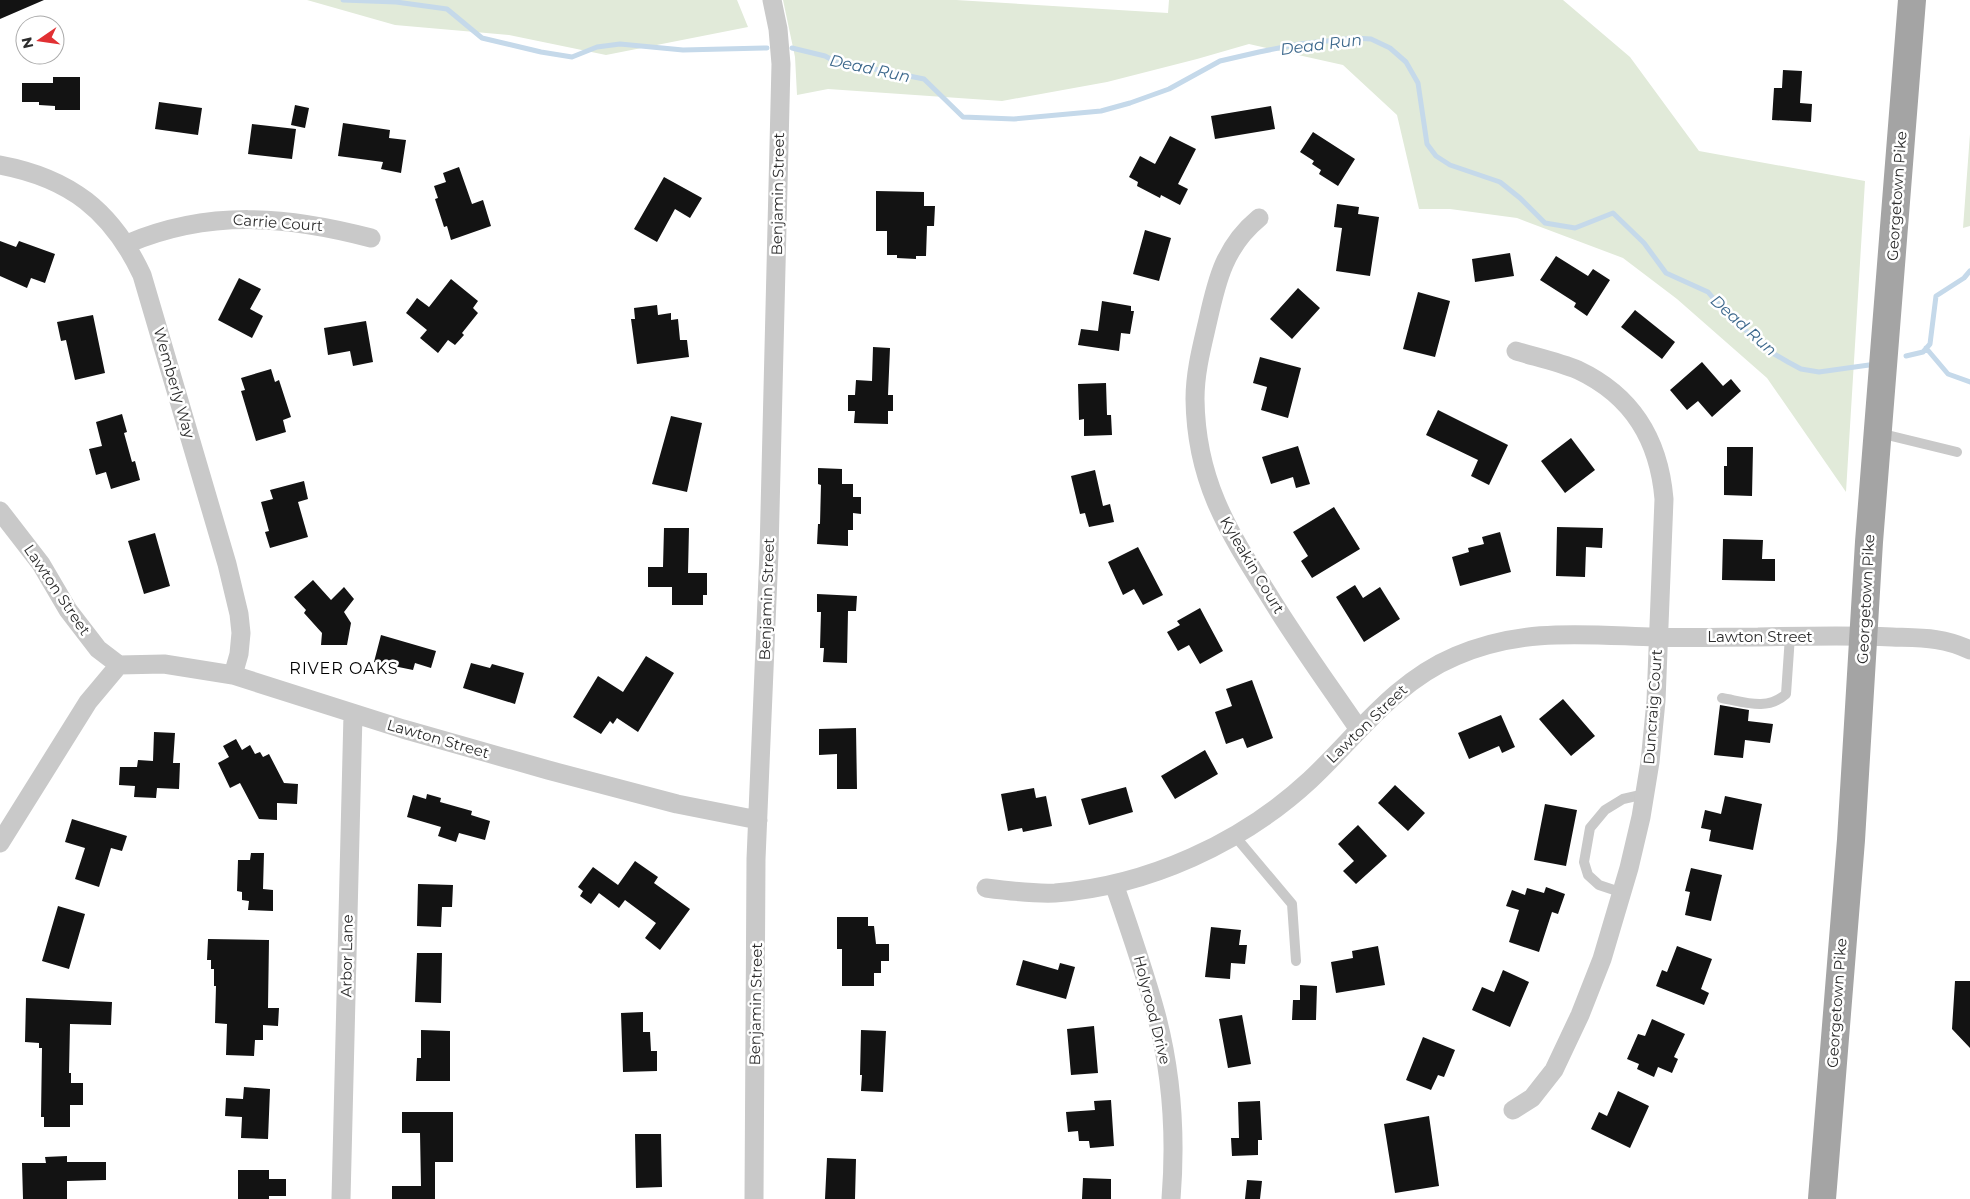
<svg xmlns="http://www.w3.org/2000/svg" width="1970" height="1199" font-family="Montserrat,sans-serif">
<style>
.green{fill:#e1ead9}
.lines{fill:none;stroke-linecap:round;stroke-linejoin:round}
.stream{stroke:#c5d9ea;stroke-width:5}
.building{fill:#131313}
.lane{stroke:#c9c9c9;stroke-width:10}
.street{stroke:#c9c9c9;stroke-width:19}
.primary{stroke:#a4a4a4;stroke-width:28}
.labels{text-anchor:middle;stroke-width:5;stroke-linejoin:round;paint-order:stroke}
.street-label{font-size:15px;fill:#2c2c2c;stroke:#fff}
.water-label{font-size:16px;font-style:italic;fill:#3c688c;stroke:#fff}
.neighbourhood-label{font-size:16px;letter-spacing:1px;fill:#000;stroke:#fff}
</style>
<rect width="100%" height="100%" fill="#fff"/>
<path class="green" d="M307,0H737L748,27L606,55L509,35L395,25Z
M783,0H956L1168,13L1169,0H1563L1630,57L1699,151L1865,181L1846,492L1767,378L1677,299L1623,258L1517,218L1450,209H1419L1397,115L1343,65L1249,44L1197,59L1107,82L1002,101L828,89L797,95L795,57Z
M1970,134V226L1963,228Z"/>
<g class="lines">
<path class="stream" d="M343,0L396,2L447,9L482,38L541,52L572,57L597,47L620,44L683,50L767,48
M792,48L825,56L838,63L864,67L924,79L963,117L1014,119L1101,111L1130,103L1169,89L1220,61L1259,52L1299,44L1354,38L1371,39L1390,48L1406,62L1418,83L1427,144L1436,156L1450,165L1500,182L1520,198L1545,223L1575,228L1613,213L1644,243L1666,273L1708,292L1725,312L1769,351L1788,362L1801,369L1819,372L1869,365
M1926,348L1948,374L1970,382
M1906,356L1923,352L1930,344L1936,296L1964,278L1970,271"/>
</g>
<path class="building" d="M0,0H44L0,19Z
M1783,70L1802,71L1800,103L1812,104L1811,122L1772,120L1774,88H1782Z
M53,77H80V110H55V106L39,105V102H22V83H53Z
M159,102L202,108L198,135L155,129Z
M295,105L309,108L305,128L291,125Z
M1271,106L1275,129L1215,139L1211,116Z
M343,123L390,130L389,138L406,140L401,173L381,169L383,162L338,156Z
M252,124L296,129L292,159L248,154Z
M1313,132L1355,159L1338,186L1319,174L1321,170L1312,164L1314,161L1300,152Z
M1170,136L1196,149L1178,184L1188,189L1180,205L1161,195L1160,198L1137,186L1138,182L1129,177L1140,156L1155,164Z
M459,167L472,204L483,200L491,226L451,240L447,226L444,227L435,199L438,198L434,186L446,182L443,173Z
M664,177L702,198L690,218L675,209L657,242L634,229Z
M876,191L924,192V206H935L934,226H927L926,256H916V259L897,258V255H887V231H876Z
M1337,204L1359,207L1358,214L1379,217L1370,276L1336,271L1342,228L1334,227Z
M1145,230L1171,238L1159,281L1133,274Z
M0,241L16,247L19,241L55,254L45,283L31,278L27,288L0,276Z
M1510,253L1514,276L1475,282L1472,259Z
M1556,256L1588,276L1593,269L1610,280L1587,316L1574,307L1576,303L1540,280Z
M239,278L261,289L250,309L263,316L252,338L218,320Z
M451,279L478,301L473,308L478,313L462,333L464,335L455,345L448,340L438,353L420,338L427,330L406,313L417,298L429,307Z
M1298,288L1320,308L1292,339L1270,319Z
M1418,292L1450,301L1435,357L1403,349Z
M1102,301L1131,306V311H1134L1130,334L1121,333L1119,351L1078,345L1081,329L1098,331Z
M657,305L658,315L671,313V320L678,319L680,340H687L689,357L637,364L631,319H635L634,308Z
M1635,310L1675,342L1662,359L1621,327Z
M93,315L105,373L75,380L66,340L61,341L57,322Z
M366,321L373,362L353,366L350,351L328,355L324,328Z
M873,347L890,348L888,395H893V411H888V424L854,423L855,411H848V395H855L856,380L872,381Z
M1260,357L1301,368L1288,418L1261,410L1267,387L1253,383Z
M1702,362L1723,386L1731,379L1741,391L1712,417L1698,401L1687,410L1670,390Z
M271,369L275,382L279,380L291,417L283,420L286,432L256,441L241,391L245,390L241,378Z
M1106,383L1107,415H1111L1112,435L1084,436V419L1079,420L1078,384Z
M1438,410L1508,445L1489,485L1471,476L1478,460L1426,435Z
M122,414L127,432L124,433L132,462L135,461L140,480L111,489L106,472L96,475L89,449L102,446L96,422Z
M671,416L702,423L687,492L652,484Z
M1571,438L1595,470L1565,493L1541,461Z
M1298,446L1310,484L1296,488L1293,477L1271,484L1262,457Z
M1727,447H1753L1752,496L1724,495V466H1727Z
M818,468L842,469V484H853V497H861V514L853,513V530H848V546L817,544L818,524H820L821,485L818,484Z
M1095,470L1103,506L1110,504L1114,522L1089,527L1085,513L1080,514L1071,476Z
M304,481L308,499L298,502L308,537L270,548L265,532L269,531L261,502L273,499L270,490Z
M1334,507L1360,549L1312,578L1301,561L1308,556L1293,532Z
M1557,527L1603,528L1602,548L1586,547L1585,577L1556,576Z
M664,528H689L688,573H707V595H703V605H672V587H648V567H663Z
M1500,532L1511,572L1460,586L1452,557L1469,552L1468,548L1484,544L1482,537Z
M155,533L170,586L144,594L128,541Z
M1723,539L1763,540L1762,559H1775V581L1722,580Z
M1138,547L1163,595L1143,605L1134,589L1123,595L1108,562Z
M313,580L331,600L344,587L354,599L344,612L351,623L347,645H321L322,633L304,613L306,610L294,597Z
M1355,585L1363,598L1380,587L1400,619L1364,642L1336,597Z
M817,594L857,596L856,611H848L847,663L823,662L824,648H820L821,612H817Z
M1200,608L1223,651L1200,664L1189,645L1178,651L1167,632L1180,625L1177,621Z
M381,635L436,651L431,668L415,663L413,670L374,662Z
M646,656L674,673L638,732L617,718L613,724L610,721L601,734L573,717L598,676L623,692Z
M471,663L490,668L492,664L524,673L515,704L463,688Z
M1252,680L1273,738L1247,748L1243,738L1226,744L1215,712L1232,706L1226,689Z
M1563,699L1595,736L1571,756L1539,719Z
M1720,705L1749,710L1748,721L1773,724L1770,743L1745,740L1743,758L1714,755Z
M1501,715L1515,747L1502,753L1499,746L1469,759L1458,733Z
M856,728L857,789H837V754L819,755V729Z
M154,732L175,733L173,763H180L179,789L157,788L156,798L134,797L135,786L119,785L120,767H137L138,760L153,761Z
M236,739L242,750L250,745L255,754L260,752L263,757L269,754L284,783L298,784L297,804L277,803V820L259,819L240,783L230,788L218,763L229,757L223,746Z
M1205,750L1218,774L1175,799L1161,776Z
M1395,785L1425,813L1408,831L1378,803Z
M1126,787L1133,812L1089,825L1081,799Z
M1034,788L1036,798L1046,796L1052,826L1023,832L1022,828L1008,831L1001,794Z
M427,794L441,798L440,802L472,811L471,815L490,821L485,840L459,833L456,842L438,836L441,827L407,817L413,795L426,799Z
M1725,796L1762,804L1753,850L1709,841L1711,830L1701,828L1705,810L1721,814Z
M1545,804L1577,810L1566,866L1534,860Z
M72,819L127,836L122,851L111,848L99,887L75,879L85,848L65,842Z
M1358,825L1387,856L1356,884L1343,871L1354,861L1338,844Z
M251,853H264L263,889L273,890V911L248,910L249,901L242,900V892L237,891L238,860H250Z
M635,861L658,877L654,883L690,909L660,950L645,938L656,923L625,900L619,908L599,893L591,904L580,896L583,891L578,887L593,867L618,885Z
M1691,868L1722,875L1711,921L1685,915L1690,892L1685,891Z
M418,884L453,885L452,907H442L441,927L417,926Z
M1546,887L1565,894L1558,914L1552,912L1539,952L1509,942L1519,910L1506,906L1512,890L1525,895L1527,888L1544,893Z
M58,906L85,914L69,969L42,961Z
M837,917H868V926H874L876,944H889V961H881V973H874V986H842V949H837Z
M1211,927L1241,930L1239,945H1247L1245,964L1231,963L1230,979L1205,977Z
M208,939L269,940L268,1008H279L278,1026L263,1025V1040H255L254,1056L226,1055L227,1024L215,1023L216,986H214V969H211V960H207Z
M1378,946L1385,985L1336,993L1331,962L1353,958L1352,951Z
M1677,946L1712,959L1701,989L1709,993L1704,1005L1656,986L1662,970L1667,972Z
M417,953H442L441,1003L415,1002Z
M1023,960L1058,970L1060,963L1075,967L1066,999L1016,985Z
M1503,970L1529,982L1510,1027L1472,1010L1482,987L1494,992Z
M1955,981H1970V1048L1952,1029Z
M1300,985L1317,986L1316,1020H1292L1293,1000H1300Z
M26,998L112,1002L111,1025L70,1024L69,1073H71V1083H83V1105H70V1127H44V1117H41L42,1048H39V1043L25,1042Z
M643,1012V1032H650L651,1051H657V1071L623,1072L621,1013Z
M1242,1015L1251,1064L1228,1068L1219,1019Z
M1652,1019L1685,1034L1674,1057L1678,1059L1672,1073L1658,1067L1654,1077L1637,1069L1639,1064L1627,1059L1638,1034L1645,1036Z
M1094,1026L1098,1073L1071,1075L1067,1029Z
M421,1030L450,1031V1081H416L417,1058H421Z
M861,1030L886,1031L883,1092L861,1091L862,1075H860Z
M1423,1037L1455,1050L1444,1077L1438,1075L1431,1090L1406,1080Z
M244,1087L270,1089L268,1139L241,1138L242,1117L225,1116L226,1098L243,1099Z
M1618,1091L1649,1106L1630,1148L1591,1129L1599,1112L1607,1116Z
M1111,1100L1114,1146L1090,1148L1089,1141H1079L1078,1131L1068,1132L1066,1112L1095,1110L1094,1101Z
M1260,1101L1262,1140H1258V1155L1232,1156L1231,1138H1239L1238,1102Z
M402,1112H453V1162H435V1199H392V1186H421L420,1133H402Z
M1429,1116L1439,1186L1395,1193L1384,1124Z
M635,1134H661L662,1187L636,1188Z
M67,1156V1162H106V1180L67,1181V1199H23L22,1163H46L45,1157Z
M827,1158L856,1159L855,1199H825Z
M238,1170H269V1179H286V1196H269V1199H238Z
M1083,1178L1111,1179V1199H1082Z
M1247,1180L1262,1181L1260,1199H1245Z"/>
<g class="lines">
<path class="lane" d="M1879,433L1957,452
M1722,698C1745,702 1767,711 1786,694L1790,636
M1234,835L1292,904L1296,961
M1623,893L1599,885L1588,875L1584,862L1590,828L1605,810L1623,799L1645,794"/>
<path class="street" d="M0,165C70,178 112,211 142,275L227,564L239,614L241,633L239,654L233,675
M1259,218C1225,246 1217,279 1208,320C1202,346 1195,372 1195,399C1196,479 1226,528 1268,594C1296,640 1328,684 1358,728
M127,244C209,209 287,216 371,238
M0,511L41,564L68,610L98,649L119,665L164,664L233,675L403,729L548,770L677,804L758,820
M0,843L88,702L119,665
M1114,884C1129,927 1144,970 1156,1014C1172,1074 1176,1137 1171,1199
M986,888C1009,891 1032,894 1055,893C1148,886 1242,843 1310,780C1357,736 1394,682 1456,656C1524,627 1585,635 1656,637C1690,638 1724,637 1758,637C1803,636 1847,635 1892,637C1921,638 1943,637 1970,650
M1513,1110L1532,1098L1554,1070L1580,1015L1602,959L1629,868L1641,817L1650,762L1656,701L1664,499C1659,440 1633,396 1578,370C1559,362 1536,357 1516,351
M341,1199L353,714
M754,1199L756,859L769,552L781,64L778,29L772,0"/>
<path class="primary" d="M1822,1199L1851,840L1869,542L1912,0"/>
</g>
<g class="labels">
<g class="street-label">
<text transform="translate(778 194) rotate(-89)" y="5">Benjamin Street</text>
<text transform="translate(1897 196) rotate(-86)" y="5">Georgetown Pike</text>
<text transform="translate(278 223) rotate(4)" y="5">Carrie Court</text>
<text transform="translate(174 383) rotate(74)" y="5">Wemberly Way</text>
<text transform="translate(1252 565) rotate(59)" y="5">Kyleakin Court</text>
<text transform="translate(57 590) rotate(56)" y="5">Lawton Street</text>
<text transform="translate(767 599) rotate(-88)" y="5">Benjamin Street</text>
<text transform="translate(1866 599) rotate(-87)" y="5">Georgetown Pike</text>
<text x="1760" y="642">Lawton Street</text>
<text transform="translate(1653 707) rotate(-86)" y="5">Duncraig Court</text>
<text transform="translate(1367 724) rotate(-44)" y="5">Lawton Street</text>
<text transform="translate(438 739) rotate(16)" y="5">Lawton Street</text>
<text transform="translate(347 956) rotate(-89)" y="5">Arbor Lane</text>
<text transform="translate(1837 1003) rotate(-86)" y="5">Georgetown Pike</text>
<text transform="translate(756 1004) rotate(-89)" y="5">Benjamin Street</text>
<text transform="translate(1152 1010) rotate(76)" y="5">Holyrood Drive</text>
</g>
<g class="water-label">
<text transform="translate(1321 44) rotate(-7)" y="6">Dead Run</text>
<text transform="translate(870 68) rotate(12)" y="6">Dead Run</text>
<text transform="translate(1744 325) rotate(42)" y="6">Dead Run</text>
</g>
<g class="neighbourhood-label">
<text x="344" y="674">RIVER OAKS</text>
</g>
</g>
<g transform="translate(40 40) rotate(257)"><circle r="24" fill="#ffffff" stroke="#ababab"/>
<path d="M0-4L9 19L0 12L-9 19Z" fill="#e13033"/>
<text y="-8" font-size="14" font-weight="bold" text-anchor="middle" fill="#2c2c2c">N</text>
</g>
</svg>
